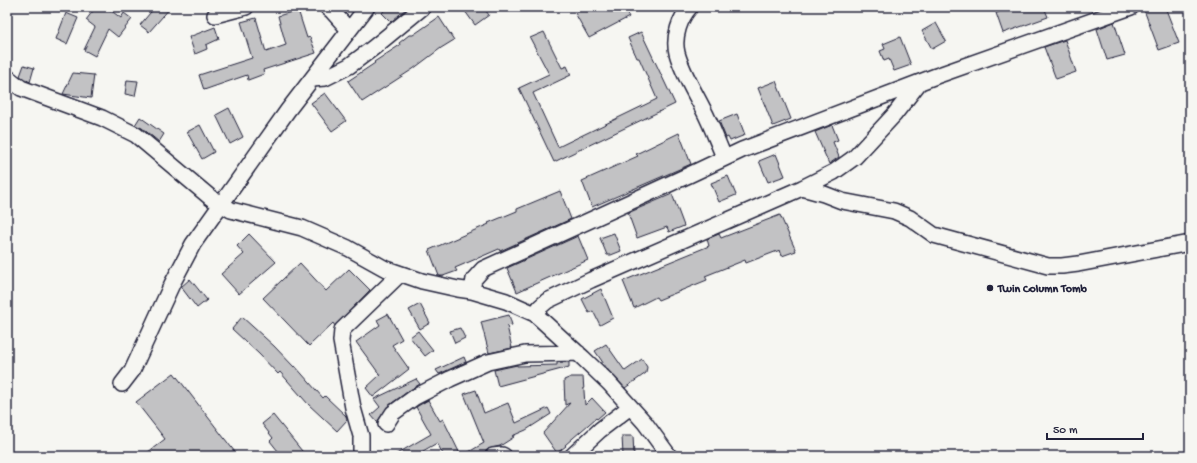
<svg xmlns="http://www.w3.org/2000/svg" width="1197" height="463" font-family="'Gochi Hand',sans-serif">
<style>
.building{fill:#c2c2c4;stroke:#22223b}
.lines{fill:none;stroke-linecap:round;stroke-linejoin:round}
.minor-casing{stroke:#22223b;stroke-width:18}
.minor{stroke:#f6f6f2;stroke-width:15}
.poi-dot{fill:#22223b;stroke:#f6f6f2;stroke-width:1.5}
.labels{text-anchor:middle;stroke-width:4;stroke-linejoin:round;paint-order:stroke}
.poi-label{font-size:12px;font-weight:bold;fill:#22223b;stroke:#f6f6f2;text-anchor:start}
</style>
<rect width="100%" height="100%" fill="#f6f6f2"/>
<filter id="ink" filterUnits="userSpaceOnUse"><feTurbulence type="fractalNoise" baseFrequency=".025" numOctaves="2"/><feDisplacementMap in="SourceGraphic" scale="8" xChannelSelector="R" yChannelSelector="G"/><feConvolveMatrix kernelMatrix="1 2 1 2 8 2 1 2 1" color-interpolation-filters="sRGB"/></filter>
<g filter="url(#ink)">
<path class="building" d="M96,7H106L121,18L124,13L132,19L118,37L108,29L95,56L84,50L95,27L86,20Z
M155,7H171L149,32L140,25Z
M387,7H408L391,22L382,13Z
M462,7H483L489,15L475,25Z
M586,7H623L629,17L589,38L575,13Z
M1012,7H1044L1048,17L1003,33L996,13Z
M1153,7H1165L1179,43L1159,50L1144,10Z
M298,10L307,38L310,37L316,53L263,70L264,74L248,80L247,75L204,90L199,75L252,58L241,22L256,18L266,52L286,45L278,16Z
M66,13L78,18L67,44L56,39Z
M439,17L454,40L441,48L413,69L362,102L348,81L375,63L374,62L400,45L399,43L409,35H413Z
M1114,22L1125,55L1107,60L1097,29Z
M936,23L946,41L932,49L922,31Z
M215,27L219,39L206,45L207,49L195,54L189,37Z
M544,32L562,68L567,66L571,75L533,93L558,147L657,99L639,58H637L628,38L641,32L675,104L554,162L519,88L549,74L530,38Z
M900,37L911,65L894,71L889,59L884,61L880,51L885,49L883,44Z
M1065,40L1076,72L1056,79L1044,47Z
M24,65L34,68L30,82L20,76Z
M73,73L94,75L91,98L63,94Z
M127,80L138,81L135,96L125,94Z
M776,81L791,119L773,126L758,88Z
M325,93L346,121L332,131L311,103Z
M229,108L243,137L230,144L216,115Z
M737,114L745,135L730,141L728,137L726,138L719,121Z
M140,117L164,134L159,142L142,128L135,125Z
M200,125L214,152L202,159L187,132Z
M832,125L838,140L833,142L839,157L829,164L815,132Z
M679,133L691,164L592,207L582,181L638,156L636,154Z
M776,154L785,176L768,182L759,161Z
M728,176L736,195L719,202L711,183Z
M560,191L571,219L500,251L499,249L455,268L457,271L443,276H439L429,250L489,224L488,223L517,211V209Z
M672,194L684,226L669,232L667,227L637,238L628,213Z
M780,215L796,251L782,256L780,250L746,263L745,260L705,276L707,280L658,300L656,297L634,308L623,281L709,246L707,239L719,234L721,238Z
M614,233L621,251L611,255H607L600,238Z
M249,234L276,262L239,294L221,274L244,254L237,246Z
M578,236L588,260L517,292L507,268Z
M300,263L326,291L349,269L370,290L335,326L333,323L309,346L263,298Z
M190,279L207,300L197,308L181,287Z
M601,289L613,318L600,325L593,311L589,313L582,299Z
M420,304L430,323L420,329L409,310Z
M388,314L402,339L392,345L409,369L373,397L366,388L380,375L356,342L380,325L377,320Z
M509,315L512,325L507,326L512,348L489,353L481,322Z
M242,317L274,346L294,367L295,366L323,398L325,396L346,416L347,420L337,431L308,404L280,372L278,374L259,354L232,329Z
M460,328L465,338L455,343L450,331Z
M418,331L433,350L425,356L410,337Z
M606,344L625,371L642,359L647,367L646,373L625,388L608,370L595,351Z
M464,357L466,362L439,374L436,370Z
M557,362H569V367L498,386L494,370L517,365V366L557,365Z
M174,373L238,456H143L165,439L136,402Z
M571,377H583L585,405L592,398L605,412L597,419L596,418L565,445L566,446L557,453L543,433L570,403L565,405L564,380Z
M416,379L420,384L410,390L388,406L377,422L371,415L380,407L374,399Z
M476,390L484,413L508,403L516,423L548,408L551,414L526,430L512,436L514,437L500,446L488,449L485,452L484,456H462L484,443L464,394Z
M428,400L440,421L443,419L461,456H444L437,443L414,456H393L431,434L416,407Z
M273,415L306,456H282L270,441L273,438L262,424Z
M622,436H633L634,456H623Z"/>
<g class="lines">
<defs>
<path id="minor" d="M327,7L332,11L349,30
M690,7C680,18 673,37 677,53C682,72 694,91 703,109C711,124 717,141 724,157
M215,15L246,7
M7,77L21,88L102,118L136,135L211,198L231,210L302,228L348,248L384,268L422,281L458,289L472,291L506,301L535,314L583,358L609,383L645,423L669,456
M312,79L325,78L349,66L373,48L423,7
M802,188L824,194L842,201L894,211L910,218L934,235L1048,266H1062L1078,264L1190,243
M472,291L474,279L483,269L689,175L742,150L936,76L1131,7
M535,314L540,307L547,301L591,280L802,188L834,172L855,157L894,115L919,83
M122,384L132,371L172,284L193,244L288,110L367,7
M386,424L393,413L415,397L450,379L488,362L525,354L578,353
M361,456V436L353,408L341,341L342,330L400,274
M493,456L502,455L504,456
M572,456L600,430L630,407"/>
</defs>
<use href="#minor" class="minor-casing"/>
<use href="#minor" class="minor"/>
</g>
</g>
<circle class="poi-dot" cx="990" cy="288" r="4"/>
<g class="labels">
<g class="poi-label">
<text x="998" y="292">Twin Column Tomb</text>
</g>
</g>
<rect width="1197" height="463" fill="none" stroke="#f6f6f2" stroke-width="24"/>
<rect x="12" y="12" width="1173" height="439" fill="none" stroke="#22223b" stroke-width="1.5" filter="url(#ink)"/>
<path d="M1047 433v6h96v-6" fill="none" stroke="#22223b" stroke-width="2"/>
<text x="1053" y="433" font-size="12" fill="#22223b" stroke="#f6f6f2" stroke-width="3" paint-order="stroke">50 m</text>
</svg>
